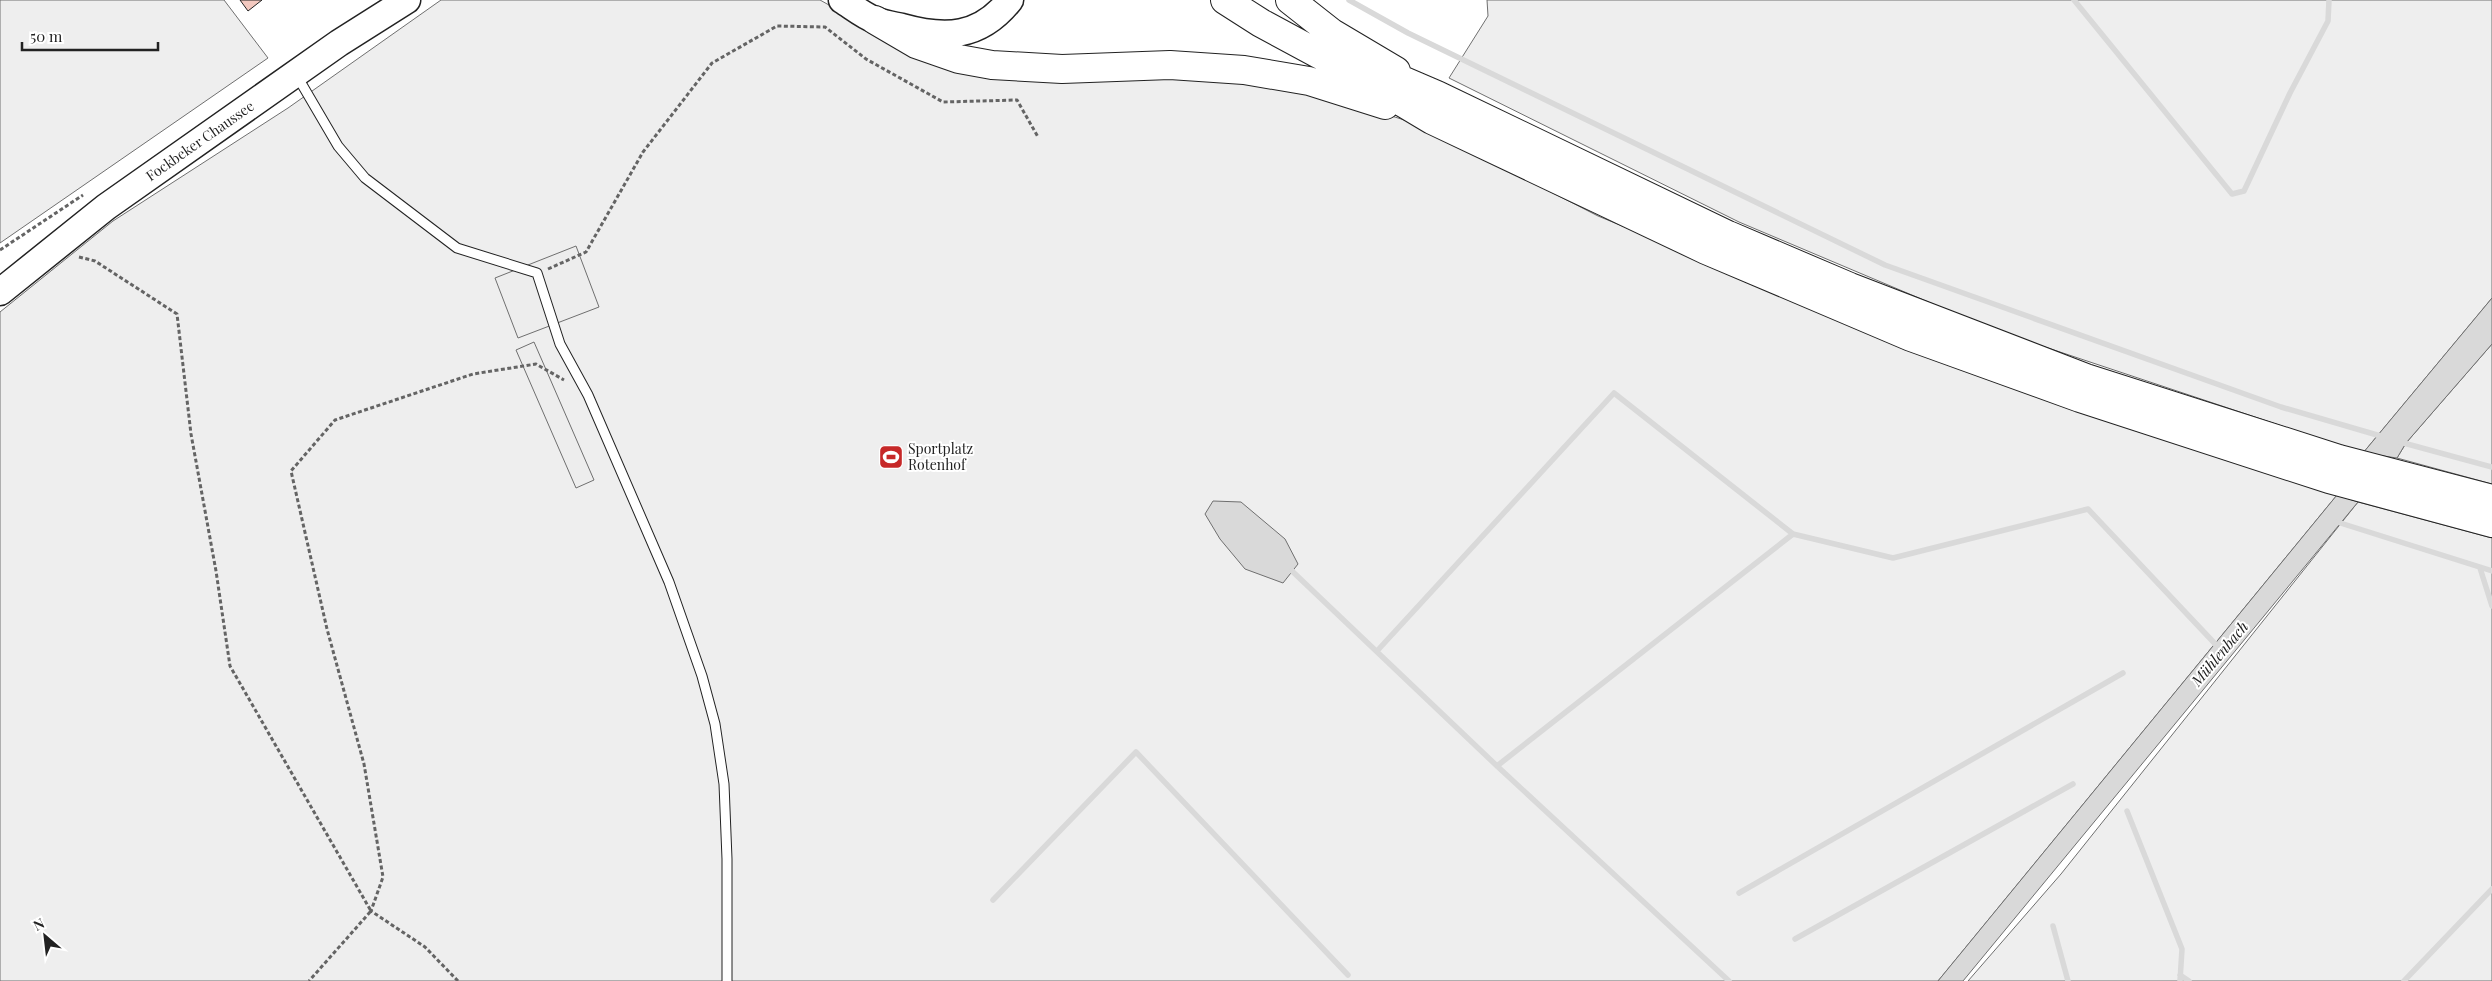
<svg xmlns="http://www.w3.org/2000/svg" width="2492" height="981" font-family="'Playfair Display',serif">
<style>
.green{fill:#eee;stroke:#6f6f6f}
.parking{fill:#ededed;stroke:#6f6f6f}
.water{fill:#d9d9d9;stroke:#6f6f6f}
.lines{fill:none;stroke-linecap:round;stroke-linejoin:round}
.stream{stroke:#d9d9d9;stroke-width:5.5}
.building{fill:#f3c9c0;stroke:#222}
.lane-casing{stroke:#222;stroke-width:11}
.primary-casing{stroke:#222;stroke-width:29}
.highway-casing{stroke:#222;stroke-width:30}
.path{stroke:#646464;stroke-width:3;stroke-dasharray:4 2.5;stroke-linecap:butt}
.lane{stroke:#fff;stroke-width:9}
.primary{stroke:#fff;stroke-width:26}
.highway{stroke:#fff;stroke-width:28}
.labels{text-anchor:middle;stroke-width:4;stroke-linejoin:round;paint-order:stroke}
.street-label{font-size:14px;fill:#222;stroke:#fff}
.poi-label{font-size:14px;fill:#222;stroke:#fff;text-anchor:start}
.water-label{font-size:15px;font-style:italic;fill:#222;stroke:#fff}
</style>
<rect width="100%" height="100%" fill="#fff"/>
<path class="green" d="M0,0H224L268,58L0,243Z
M441,0H820L904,47L1199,73L1313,91L1420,125L1598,216L1928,352L2337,495L1938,981H0V312L113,221L288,108Z
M1487,0H2492V298L2363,453L1997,331L1739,222L1449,78L1488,16Z
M2492,344V484L2397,458L2406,443Z
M2358,502L2492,538V981H1968L2061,874Z"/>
<path class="parking" d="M576,246L599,307L518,338L495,278Z
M534,342L594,480L576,488L516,350Z"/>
<path class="water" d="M2492,298V344L2406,443L2397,458L2363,453Z
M2337,495L2358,502L1963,981H1938Z
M1213,501L1241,502L1285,539L1298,564L1283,583L1245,569L1220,539L1205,514Z"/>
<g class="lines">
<path class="stream" d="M1349,0L1408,33L1885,265L2281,407L2384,437
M2074,0L2232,194L2244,191L2290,93L2328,21L2329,0
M2400,442L2492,467
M2334,521L2492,571
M2480,568L2492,606
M1292,571L1497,766L1729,981
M1377,651L1614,393L1793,534L1893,558L2088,509L2219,648
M1497,766L1793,534
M2127,811L2182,949L2180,981
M1739,893L2123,673
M993,900L1136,752L1348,975
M2053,926L2068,981
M1795,939L2073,784
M2180,975L2189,981
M2404,981L2492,889"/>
</g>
<path class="building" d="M240,0H262L248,11Z"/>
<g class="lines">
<defs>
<path id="lane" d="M297,76L338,146L365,178L457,248L537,273L560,344L588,395L669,582L702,676L715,724L724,784L727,859V981"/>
<path id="primary" d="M842,0C853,7 864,16 875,20C884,24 893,25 902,27C945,39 980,38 1010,0
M0,292L106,207L339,43L407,0"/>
<path id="highway" d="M1225,0L1261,23L1350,71L1432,120L1706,250L1911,337L2080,398L2329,479L2492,523
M1290,0L1332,33L1396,71
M875,20L916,44L959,59L992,65L1062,69L1170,65L1244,70L1309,81L1385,105
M1374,68L1437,95L1728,235L1850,287L2086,378L2339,459L2492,499"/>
</defs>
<use href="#lane" class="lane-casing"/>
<use href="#primary" class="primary-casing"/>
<use href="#highway" class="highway-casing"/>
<path class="path" d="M0,250L83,195
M79,257L95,261L177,314L191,434L216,571L230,666L371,911L309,981
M548,269L586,252L643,152L712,63L777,26L825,27L866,59L943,102L1017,100L1038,137
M458,981L425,947L371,911L383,877L364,764L327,629L291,471L335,420L473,374L536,364L564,380"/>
<use href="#lane" class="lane"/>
<use href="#primary" class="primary"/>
<use href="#highway" class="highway"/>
</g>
<defs>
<symbol id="stadium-square" viewBox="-11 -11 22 22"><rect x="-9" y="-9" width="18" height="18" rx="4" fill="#c62828" stroke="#fff"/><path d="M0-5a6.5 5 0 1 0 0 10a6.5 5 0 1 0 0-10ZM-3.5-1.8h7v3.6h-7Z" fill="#fff"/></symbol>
</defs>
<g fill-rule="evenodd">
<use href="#stadium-square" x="877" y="443" width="28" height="28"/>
</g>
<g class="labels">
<g class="street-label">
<text transform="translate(200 141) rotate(-35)" y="5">Fockbeker Chaussee</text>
</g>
<g class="poi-label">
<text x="908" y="454">Sportplatz<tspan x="908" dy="16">Rotenhof</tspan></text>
</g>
<g class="water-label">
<text transform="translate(2220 654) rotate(-50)" y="5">Mühlenbach</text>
</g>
</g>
<g transform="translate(45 936) rotate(332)" stroke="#ffffff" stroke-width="4" paint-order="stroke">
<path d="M0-4L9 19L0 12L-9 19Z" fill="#222222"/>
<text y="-8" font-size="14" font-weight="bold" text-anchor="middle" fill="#222222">N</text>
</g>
<path d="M22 42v8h136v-8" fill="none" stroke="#222222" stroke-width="2.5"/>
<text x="30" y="42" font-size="15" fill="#222222" stroke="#ffffff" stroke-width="4" paint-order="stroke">50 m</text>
</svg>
